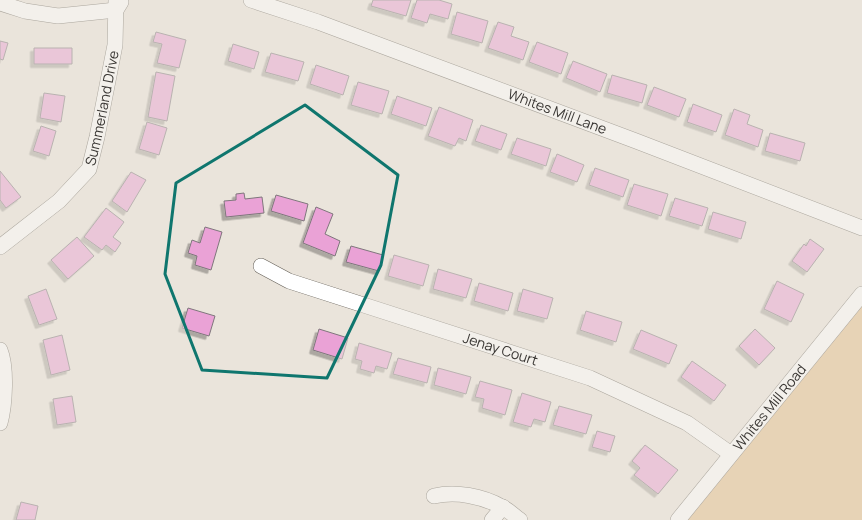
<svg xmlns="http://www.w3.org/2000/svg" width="862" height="520" font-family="Manrope,sans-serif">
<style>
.green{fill:#e4be8a}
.building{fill:#eaa2d6;stroke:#7f767c;filter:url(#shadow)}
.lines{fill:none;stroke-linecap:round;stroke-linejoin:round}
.minor-casing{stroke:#625d55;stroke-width:16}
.minor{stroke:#fff;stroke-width:15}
.marked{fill:none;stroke:#0f766e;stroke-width:3;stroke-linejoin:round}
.labels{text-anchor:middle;stroke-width:4;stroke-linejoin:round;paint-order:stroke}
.street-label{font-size:14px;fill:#3a3734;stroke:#eae4db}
</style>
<defs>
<filter id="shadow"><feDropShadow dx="-3.5" dy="3.5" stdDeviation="0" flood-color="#0004"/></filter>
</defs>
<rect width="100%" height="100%" fill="#eae4db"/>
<path class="green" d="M862,286V520H673Z"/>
<path class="building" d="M373,0H411L406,16L371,6Z
M417,0H439L452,4L448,19L430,14L427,23L411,18Z
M457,12L488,21L482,43L451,34Z
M498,22L514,27L511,36L529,42L523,60L488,48Z
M156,32L186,40L179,68L157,63L162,44L153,42Z
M0,41L8,43L3,60L0,59Z
M537,42L568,53L561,74L529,62Z
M233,44L259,52L254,69L228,61Z
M34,48H72V64H34Z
M271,53L304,62L298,81L265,72Z
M573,61L607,74L600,92L566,78Z
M316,65L349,76L343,95L310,84Z
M156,72L175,76L167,121L148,117Z
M612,75L647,85L642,103L607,93Z
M358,82L389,91L382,114L351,105Z
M654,87L686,99L679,117L647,105Z
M44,93L65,96L61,122L40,118Z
M397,96L432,108L426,126L391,114Z
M693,104L722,115L716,132L687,122Z
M439,107L473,120L466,141L459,138L455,146L428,136Z
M734,109L750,115L747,124L763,130L758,147L725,135Z
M147,122L167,128L159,155L139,149Z
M481,125L507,134L501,150L475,141Z
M41,126L56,131L49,156L33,151Z
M770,133L805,143L800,161L765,151Z
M517,138L551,149L546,166L511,154Z
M557,154L584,165L577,182L550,172Z
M595,168L629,180L623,197L589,185Z
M0,171L21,197L6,208L0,200Z
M131,172L146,180L127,212L112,201Z
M634,184L668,194L661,216L627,205Z
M244,193L245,199L262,197L264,213L226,217L224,201L236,200V194Z
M276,195L308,204L304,221L271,211Z
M675,198L708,208L702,226L669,216Z
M316,207L333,214L325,234L340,241L335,256L303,243Z
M106,208L124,222L113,237L121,243L115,252L106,245L102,250L84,237Z
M713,212L746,222L741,239L708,229Z
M205,227L222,232L211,270L195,265L197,256L188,253L192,240L200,243Z
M77,237L94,256L68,279L51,260Z
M810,239L824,249L807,272L792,261L804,244L806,246Z
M351,246L383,255L379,271L346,262Z
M394,255L429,265L423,286L388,276Z
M438,269L472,279L466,298L433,289Z
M777,281L804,294L791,322L764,309Z
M479,283L513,293L508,311L474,301Z
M46,289L57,319L39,325L28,296Z
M523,289L553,298L547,319L517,311Z
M188,308L215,316L209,336L182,328Z
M586,311L622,322L616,342L580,330Z
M319,329L348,338L342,359L313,350Z
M755,329L775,348L759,365L739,346Z
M641,330L677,345L669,364L633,349Z
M62,335L70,370L51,375L43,340Z
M359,343L392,353L387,369L376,366L374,373L360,369L362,361L355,359Z
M398,358L431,367L427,383L393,374Z
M692,361L726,385L714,401L681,377Z
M438,368L471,377L466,394L434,385Z
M480,381L512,390L505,415L482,408L484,399L475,397Z
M522,393L551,402L545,422L534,419L531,427L513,422Z
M72,396L76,422L57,425L53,399Z
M559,406L592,415L586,434L553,425Z
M597,431L615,436L610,452L592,447Z
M645,445L678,470L658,494L634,475L640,468L632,461Z
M21,502L38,506L35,520H16Z"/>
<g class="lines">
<defs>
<g id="minor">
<path id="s1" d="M251,0L318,22L636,141L862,228"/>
<path d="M0,3L25,11L58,16L116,10L121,2"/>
<path id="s2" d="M0,247L59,201L89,169L97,137L115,45L116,0"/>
<path id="s3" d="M261,266L289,281L590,378L687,423L731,454"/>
<path d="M0,350C7,367 5,405 0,423"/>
<path d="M434,496C456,491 482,496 502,507C509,510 514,516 520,520"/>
<path d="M492,520L503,507"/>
<path id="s4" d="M678,520L862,294"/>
</g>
</defs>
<use href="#minor" class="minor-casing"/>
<use href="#minor" class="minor"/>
</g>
<path d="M0 0H862V520H0ZM305,105L398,175L381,265L327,378L202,370L165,274L176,183Z" fill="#eae4db" fill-opacity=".55" fill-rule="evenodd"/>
<path class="marked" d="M305,105L398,175L381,265L327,378L202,370L165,274L176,183Z"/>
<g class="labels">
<g class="street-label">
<text dy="5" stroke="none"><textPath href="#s2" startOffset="181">Summerland Drive</textPath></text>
<text dy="5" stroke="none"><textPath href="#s1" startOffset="326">Whites Mill Lane</textPath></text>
<text dy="5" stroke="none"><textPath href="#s3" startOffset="254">Jenay Court</textPath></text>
<text dy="5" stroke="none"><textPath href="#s4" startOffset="145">Whites Mill Road</textPath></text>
</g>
</g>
</svg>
